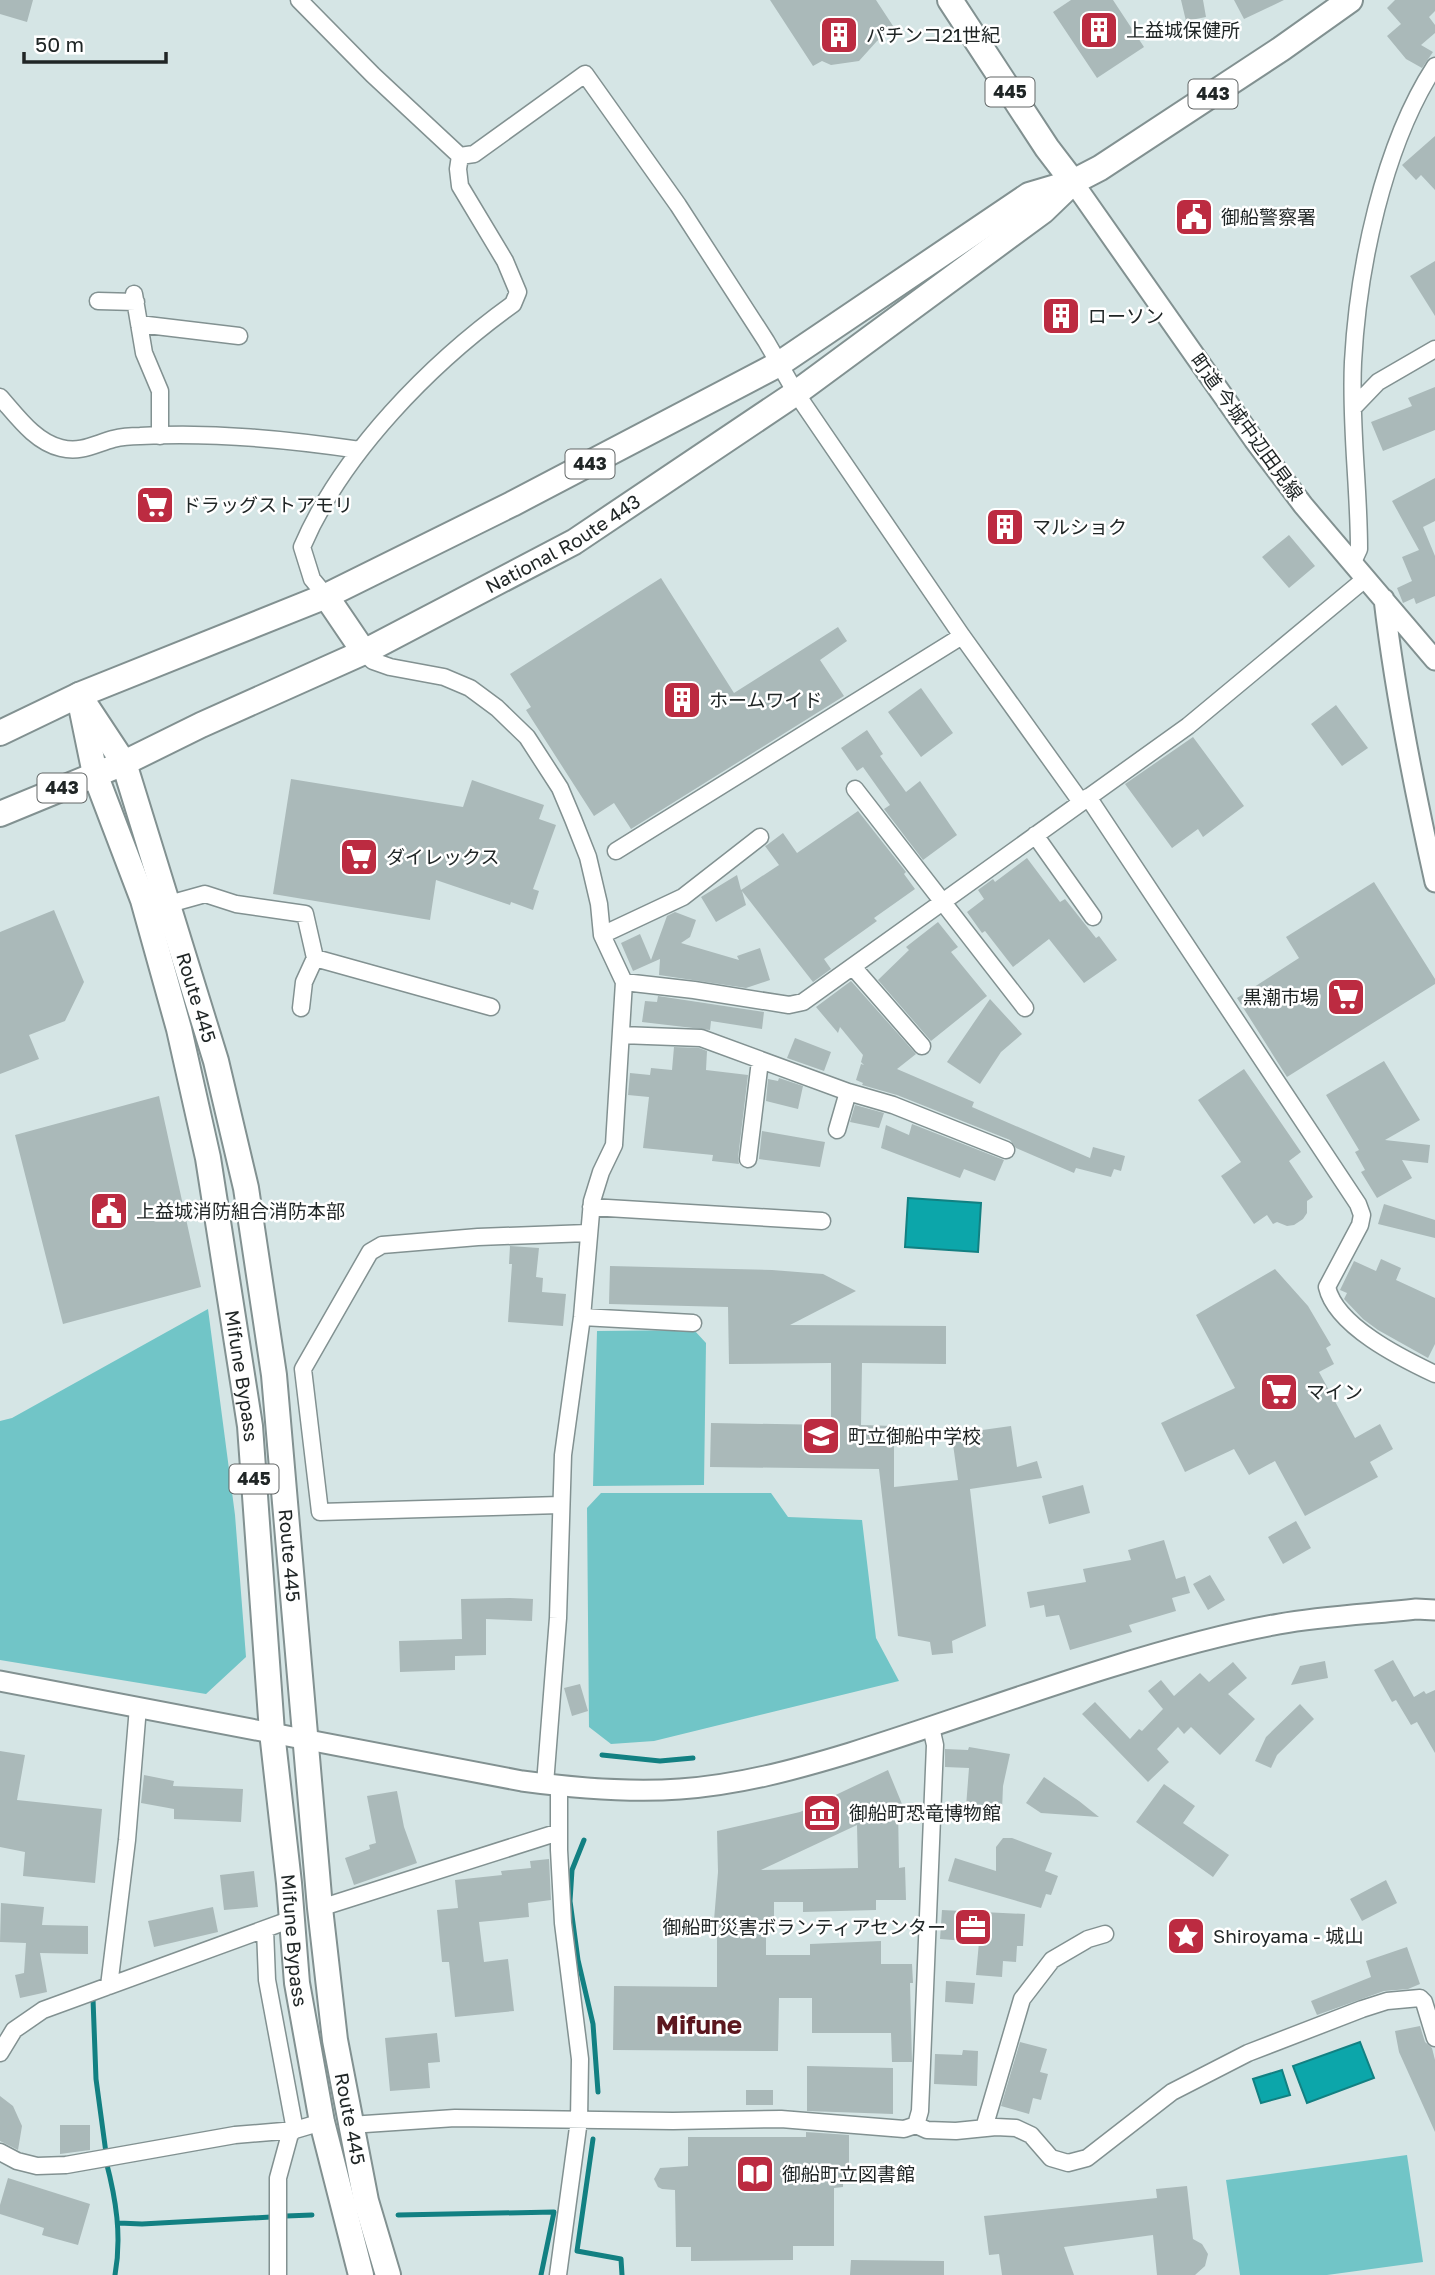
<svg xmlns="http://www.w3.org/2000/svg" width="1435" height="2275" font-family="'Golos Text','Noto Sans JP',sans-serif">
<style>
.green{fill:#71c5c7}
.water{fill:#0ca6aa;stroke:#128082;stroke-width:2}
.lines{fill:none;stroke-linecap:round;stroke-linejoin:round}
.stream{stroke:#128082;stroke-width:5}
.building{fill:#aab9b9;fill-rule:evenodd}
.minor-casing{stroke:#829191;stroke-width:19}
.tertiary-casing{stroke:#829191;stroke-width:23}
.trunk-casing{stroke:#829191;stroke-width:28}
.minor{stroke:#fff;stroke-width:16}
.tertiary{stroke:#fff;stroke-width:19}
.trunk{stroke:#fff;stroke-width:24}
.labels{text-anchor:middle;stroke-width:5;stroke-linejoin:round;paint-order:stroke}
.shield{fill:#fff;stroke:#636767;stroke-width:2}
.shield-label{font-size:18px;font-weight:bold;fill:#202626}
.poi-label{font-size:19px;fill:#202626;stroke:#fff;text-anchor:start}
.street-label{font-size:19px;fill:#202626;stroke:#fff}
.district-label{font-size:26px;font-weight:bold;fill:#5c171f;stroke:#fff}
</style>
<rect width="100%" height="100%" fill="#d5e5e5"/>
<path class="green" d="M208,1309L235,1515L246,1657L206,1694L0,1660V1421L12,1418Z
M694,1330L706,1343L704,1485L593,1486L597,1331Z
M601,1493H771L788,1517L862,1520L876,1638L899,1681L654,1741L611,1744L589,1727L587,1508Z
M1407,2155L1423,2262L1327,2275H1240L1226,2180Z"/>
<path class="water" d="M908,1198L981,1203L978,1252L905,1247Z
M1360,2042L1374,2078L1307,2103L1293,2066Z
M1282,2070L1290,2095L1261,2103L1253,2079Z"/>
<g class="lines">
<path class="stream" d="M602,1755L660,1761L693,1758
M584,1840L572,1870L570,1901L578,1960L593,2024L598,2092
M93,1999L96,2079L106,2153
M593,2139L577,2251L621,2259L622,2275
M106,2161C116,2199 122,2236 115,2275
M398,2215L554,2212L541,2275
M286,2216L312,2215
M119,2223L142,2224L271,2217"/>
</g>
<path class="building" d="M0,0H33L27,22L0,14Z
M770,0H876L895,29L877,41L859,61L831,65L822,61L813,66Z
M1071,0H1113L1144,47L1097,78L1053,12Z
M1181,0H1203L1206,17L1186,21Z
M1234,0H1284L1244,19Z
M1395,0H1435V11L1429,17L1435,25V33L1421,45L1433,52L1422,68L1406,59L1387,36L1401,24L1387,8Z
M1435,136V190L1421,175L1416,180L1402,165Z
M1435,261V316L1410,276Z
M1435,387V430L1383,451L1371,422L1412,406L1408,398Z
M1435,478V521L1423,527L1435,556V596L1416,604L1414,598L1403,603L1397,588L1412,581L1402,557L1419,550L1392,501Z
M1289,535L1315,566L1289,588L1262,557Z
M661,578L734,693L838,627L847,641L820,660L844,696L631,829L614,803L594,816L526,710L531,707L510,674Z
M921,688L953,733L921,757L888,712Z
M1336,705L1368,748L1342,766L1311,724Z
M867,730L883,754L880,756L906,792L920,781L957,835L923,860L884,809L890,805L863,767L857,771L841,748Z
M1193,737L1244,806L1203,837L1198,829L1172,848L1125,784Z
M291,779L463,807L472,780L544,805L539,819L556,825L533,889L539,891L533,910L511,902L510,905L436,880L430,920L273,894Z
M858,811L906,872L904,874L915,889L874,918L877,921L824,959L831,969L813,982L742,891L746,905L716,922L701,897L737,875L741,890L779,865L765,846L767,845L783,833L797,853Z
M1027,858L1060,902L1065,899L1096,938L1099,936L1117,960L1084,983L1049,939L1013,967L985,931L982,933L967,912L984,899L978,890L993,879L995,882Z
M1374,882L1435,979V984L1287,1077L1237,998L1299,958L1286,937Z
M54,910L84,982L65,1021L29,1035L39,1059L0,1074V932Z
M675,912L696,920L690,937L681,943L739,960L737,956L760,948L770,980L746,988L659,975L660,959L633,971L621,943L640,934L651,960L667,916Z
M938,922L958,947L951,952L987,996L931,1041L878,980L909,950L906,947Z
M851,981L916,1054L897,1069L969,1100L974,1102L972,1107L1090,1158L1093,1147L1125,1156L1121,1171L1114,1169L1111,1177L1076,1168L1074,1173L1016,1148L1010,1140L897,1095L862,1085L863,1083L856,1080L861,1064L864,1065L861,1062L863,1055L840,1027L838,1033L816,1007Z
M658,996L764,1012L762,1029L711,1021L710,1030L642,1022L645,1001L657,1002Z
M990,999L1022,1034L1001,1052L980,1084L947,1062Z
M795,1038L831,1052L824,1071L787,1058Z
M674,1047L699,1048L707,1051L706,1070L748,1075L738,1158L739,1164L712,1161L713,1155L643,1148L649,1097L628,1095L630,1073L650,1075L651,1068L672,1070Z
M1384,1061L1420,1120L1385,1140L1430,1145L1428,1163L1402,1160L1412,1178L1377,1198L1361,1172L1365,1170L1355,1152L1359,1150L1326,1095Z
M1244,1069L1301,1152L1289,1161L1313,1197L1307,1201V1213L1303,1219L1294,1225L1287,1226L1277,1222L1273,1224L1267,1215L1254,1224L1221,1176L1241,1162L1198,1100Z
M779,1078L803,1086L798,1109L766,1101L768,1079L778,1081Z
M159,1096L201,1287L63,1324L15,1135Z
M855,1105L884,1113L879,1128L850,1122Z
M912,1124L1004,1160L995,1181L964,1169L960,1178L881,1148L886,1125L909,1135Z
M762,1131L825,1142L820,1167L759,1159Z
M1384,1204L1435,1220V1238L1378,1224Z
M510,1246L539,1248L536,1277L543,1278L542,1292L566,1294L563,1326L508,1322L512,1264H509Z
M1381,1259L1401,1268L1396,1280L1435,1298V1344L1428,1358L1378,1330L1363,1319L1344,1299L1347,1293L1340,1290L1354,1261L1376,1271Z
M610,1266L772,1270L823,1274L856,1291L790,1325L946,1326V1364L862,1363L861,1425L894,1426V1487L958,1480L951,1430L967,1428L968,1432L1011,1426L1017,1467L1037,1461L1042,1478L970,1489L986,1626L952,1641L953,1653L932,1655L930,1642L898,1636L879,1469L710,1467L711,1423L831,1425V1363L729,1364L728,1307L609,1304Z
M1275,1269L1308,1306L1331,1345L1326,1348L1334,1364L1319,1372L1355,1438L1380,1424L1393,1449L1370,1462L1378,1477L1305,1516L1275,1461L1249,1475L1234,1449L1185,1472L1161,1423L1235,1388L1196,1315Z
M1083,1485L1090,1513L1049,1524L1042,1496Z
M1296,1521L1311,1548L1283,1564L1268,1537Z
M1164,1540L1176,1579L1185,1576L1190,1593L1172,1598L1176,1611L1129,1625L1132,1632L1070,1650L1059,1615L1046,1617L1044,1605L1030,1608L1027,1592L1086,1582L1083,1569L1131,1560L1128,1550Z
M1210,1575L1225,1600L1208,1610L1193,1584Z
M510,1598L533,1599L532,1621L486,1619V1655L455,1656V1670L400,1672L399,1641L462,1639L461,1599Z
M1393,1660L1414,1697L1424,1691L1426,1694L1435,1690V1753L1417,1722L1411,1725L1396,1700L1392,1702L1374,1670Z
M1325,1661L1328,1678L1291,1685L1300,1666Z
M1233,1662L1247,1678L1228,1694L1255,1719L1220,1755L1191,1727L1184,1734L1178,1727L1157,1749L1169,1762L1148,1782L1082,1714L1095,1702L1130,1739L1139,1729L1142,1731L1163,1709L1148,1691L1161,1680L1174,1696L1200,1673L1209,1682Z
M580,1684L588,1711L572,1716L564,1688Z
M1300,1704L1314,1719L1277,1755L1271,1768L1255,1761L1266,1737Z
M969,1747L1010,1754L1003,1786L1002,1810L966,1807L969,1768L945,1767V1749L968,1750Z
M0,1751L25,1755L17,1800L102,1809L95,1883L23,1876L25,1852L0,1847Z
M888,1770L902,1804L898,1806L899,1868L905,1867L906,1900H876V1910L803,1912V1902H774V1917H766V1955H810V1944L881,1941V1964H912L913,1983H910L912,2062H892L891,2033H812V1998H779L778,2051L613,2050L614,1986L717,1987V1920H714L718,1872L717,1831L800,1812ZM857,1825L858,1868L761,1870Z
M144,1775L174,1781L173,1786L243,1789L241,1822L174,1819V1809L141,1803Z
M1044,1777L1079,1801L1099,1817L1041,1813L1026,1803Z
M1164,1784L1195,1806L1183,1823L1229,1855L1213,1877L1136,1822Z
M397,1791L404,1827L417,1863L354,1885L345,1858L370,1849L369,1845L376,1843L367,1796Z
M1003,1838H1012L1052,1853L1045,1871L1058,1876L1051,1895L1046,1894L1041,1908L948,1881L955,1858L996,1871V1847Z
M549,1859L551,1900L528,1903L529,1917L479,1922L484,1962L508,1959L514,2011L455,2017L449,1962H442L437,1910L458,1908L455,1880L502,1875L501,1871L531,1868L530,1861Z
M254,1871L258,1907L224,1910L220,1875Z
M1386,1880L1397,1903L1362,1921L1350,1899Z
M1,1903L44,1907L42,1925L88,1926V1954L40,1953L47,1992L20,1998L15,1975L24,1973L26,1943L0,1942Z
M213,1907L218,1932L154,1947L148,1921Z
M942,1910L1025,1914L1023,1946H1017L1016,1962L1003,1961L1002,1977L976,1975L979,1942L940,1939Z
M1407,1947L1420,1984L1408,1989L1384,1991L1317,2015L1311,2001L1371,1977L1366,1961Z
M946,1981L975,1983L973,2004L945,2002Z
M1420,2026L1425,2042L1432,2048L1435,2060V2132L1399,2052L1395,2031Z
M437,2033L440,2062L428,2063L430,2088L390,2091L385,2038Z
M1020,2042L1047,2049L1040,2072L1048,2074L1041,2100L1033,2098L1029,2114L1001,2106Z
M963,2050L978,2051L977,2086L934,2084L935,2054L962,2055Z
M807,2066L893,2068V2114L807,2111Z
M746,2090H773V2105H746Z
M0,2096L13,2106L22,2126L18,2150L0,2141Z
M60,2125H90V2150L60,2154Z
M806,2132L849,2135V2175H843V2187L834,2188V2246H793V2260L691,2261V2247H676L675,2190L662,2189L658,2187L654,2179L660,2168L688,2166V2137H806Z
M8,2178L90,2204L78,2245L42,2235L44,2228L0,2214V2205Z
M1187,2186L1193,2239L1202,2244L1208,2254L1205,2266L1195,2275H1157L1153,2235L1064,2247L1074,2275H1002L999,2254L989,2255L984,2216L1157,2198L1156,2189Z
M851,2260L944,2261V2275H850Z"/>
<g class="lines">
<defs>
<path id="minor" d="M299,0L373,75L460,156L458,169L460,186L505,261L518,292L513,304C431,363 342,453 302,547L312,579L326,596
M460,156L474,154L585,74L678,205L766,341L796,393L962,636L1081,802
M134,294L144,353L160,391V436
M98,301L136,302
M139,324L239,336
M0,397C17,416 35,442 61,448C81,453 95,444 113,439C121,437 131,436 140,436C214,432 286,439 360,450
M1353,408L1378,382L1435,349
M1352,564L1359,549C1359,487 1350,425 1353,362C1358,268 1383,146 1435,66
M364,652L373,661L390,667L444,677L470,688L497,708L527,737L560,788L573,819L588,857L599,904L602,935L624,982L614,1145L601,1172L592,1201L582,1317L563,1455L558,1618L545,1784
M855,789L1025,1008
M1088,797L1358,1204L1362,1215L1360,1225L1327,1287C1336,1326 1401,1358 1435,1374
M1035,835L1093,917
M616,851L962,636
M169,904L205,894L236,904L305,914L315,958L491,1007
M602,935L683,897L760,837
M853,967L922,1046
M624,982L694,990L789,1005L803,1002L1188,726L1365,579
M301,1008L304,982L315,958
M621,1035L701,1038L848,1092L893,1105L1006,1150
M837,1130L848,1092
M748,1159L760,1061
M591,1207L822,1221
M582,1317L693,1323
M560,1505L320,1512L303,1369L370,1252L382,1245L478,1237L588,1233
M320,1908L559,1832
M265,1929L267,1980L295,2130L290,2134L278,2178V2275
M109,1986L127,1840L138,1707
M0,2053L14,2030L43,2010L292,1919
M350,2125L455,2118L673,2121L781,2119L904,2129L916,2125L927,2130L956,2131L996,2127L1016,2128L1031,2135L1051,2158L1068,2163L1087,2158L1172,2092L1248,2053L1362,2009L1387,2001L1420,1998L1424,2002L1435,2038
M916,2125L920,2111L935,1745L931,1727
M984,2128L1022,1999L1052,1960L1088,1939L1105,1934
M0,2152L17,2161L37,2166L66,2165L235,2135L295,2130L322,2122
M558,2275L579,2120L580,2059L563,1923L559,1850V1787"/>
<path id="tertiary" d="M1073,182L1254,440L1303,505L1435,660
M1384,599C1395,694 1414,788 1435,882
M0,1681L522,1781C574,1788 627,1793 680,1789C738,1785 794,1770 850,1753C937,1726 1023,1694 1111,1667C1166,1650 1222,1634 1279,1624C1324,1616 1371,1614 1416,1609L1435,1610"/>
<g id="trunk">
<path d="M950,0L1047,148L1073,182"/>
<path d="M326,596L364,652"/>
<path id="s1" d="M79,695L124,763L216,1061L246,1188L274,1375L320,1908L335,2040L366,2201L388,2275"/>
<path id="s2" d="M81,706L95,774L143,900L179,1029L208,1158L250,1426L272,1732L289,1883L297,1983L322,2122L361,2275"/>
<path d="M0,733L79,695L326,596L512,504L779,364L1029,195L1073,182L1100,168L1281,49L1350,0"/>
<path id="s3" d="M0,814L124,763L201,725L364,652L574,542L796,393L1043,211L1070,185"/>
</g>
</defs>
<use href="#minor" class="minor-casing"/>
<use href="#tertiary" class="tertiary-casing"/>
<use href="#trunk" class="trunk-casing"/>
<use href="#minor" class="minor"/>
<use href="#tertiary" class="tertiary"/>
<use href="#trunk" class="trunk"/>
</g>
<defs>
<symbol id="building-square" viewBox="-11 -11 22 22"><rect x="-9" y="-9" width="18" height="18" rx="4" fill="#bc2b41" stroke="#fff"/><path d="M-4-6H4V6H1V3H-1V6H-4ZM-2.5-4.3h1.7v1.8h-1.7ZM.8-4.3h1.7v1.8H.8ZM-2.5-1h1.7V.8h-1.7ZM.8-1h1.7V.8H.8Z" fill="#fff"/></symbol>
<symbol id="civic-square" viewBox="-11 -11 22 22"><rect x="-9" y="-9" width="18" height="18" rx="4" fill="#bc2b41" stroke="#fff"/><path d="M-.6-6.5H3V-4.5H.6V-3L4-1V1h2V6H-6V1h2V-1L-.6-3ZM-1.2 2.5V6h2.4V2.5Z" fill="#fff"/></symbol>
<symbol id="supermarket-square" viewBox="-11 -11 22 22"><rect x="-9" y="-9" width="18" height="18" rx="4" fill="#bc2b41" stroke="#fff"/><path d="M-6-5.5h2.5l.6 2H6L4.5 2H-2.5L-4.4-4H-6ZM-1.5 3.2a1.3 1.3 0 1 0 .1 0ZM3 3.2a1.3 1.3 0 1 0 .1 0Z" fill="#fff"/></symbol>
<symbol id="school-square" viewBox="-11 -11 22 22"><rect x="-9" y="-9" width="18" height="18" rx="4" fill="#bc2b41" stroke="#fff"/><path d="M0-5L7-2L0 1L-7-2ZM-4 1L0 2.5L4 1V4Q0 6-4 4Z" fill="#fff"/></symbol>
<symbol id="museum-square" viewBox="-11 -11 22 22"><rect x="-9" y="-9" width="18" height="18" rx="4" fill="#bc2b41" stroke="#fff"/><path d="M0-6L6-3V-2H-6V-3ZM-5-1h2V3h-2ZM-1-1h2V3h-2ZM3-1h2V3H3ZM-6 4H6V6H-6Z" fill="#fff"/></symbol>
<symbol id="office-square" viewBox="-11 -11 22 22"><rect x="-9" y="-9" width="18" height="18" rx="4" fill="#bc2b41" stroke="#fff"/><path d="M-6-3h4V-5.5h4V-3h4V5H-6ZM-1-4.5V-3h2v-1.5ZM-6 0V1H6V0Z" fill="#fff"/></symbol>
<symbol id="sight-square" viewBox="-11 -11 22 22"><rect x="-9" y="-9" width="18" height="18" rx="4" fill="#bc2b41" stroke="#fff"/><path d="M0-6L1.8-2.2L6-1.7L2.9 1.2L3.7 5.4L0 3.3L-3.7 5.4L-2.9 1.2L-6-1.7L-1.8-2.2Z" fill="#fff"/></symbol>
<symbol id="library-square" viewBox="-11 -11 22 22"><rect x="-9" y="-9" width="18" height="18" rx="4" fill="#bc2b41" stroke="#fff"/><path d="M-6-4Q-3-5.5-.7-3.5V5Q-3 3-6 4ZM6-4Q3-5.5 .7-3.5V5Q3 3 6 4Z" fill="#fff"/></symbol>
</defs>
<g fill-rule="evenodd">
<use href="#building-square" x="1077" y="8" width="44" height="44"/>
<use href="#building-square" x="817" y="13" width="44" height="44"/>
<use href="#civic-square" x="1172" y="195" width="44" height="44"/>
<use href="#building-square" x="1039" y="294" width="44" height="44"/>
<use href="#supermarket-square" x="133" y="483" width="44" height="44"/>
<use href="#building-square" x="983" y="505" width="44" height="44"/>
<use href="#building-square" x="660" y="678" width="44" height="44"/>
<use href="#supermarket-square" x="337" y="835" width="44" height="44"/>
<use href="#supermarket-square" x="1324" y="975" width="44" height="44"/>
<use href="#civic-square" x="87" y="1189" width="44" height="44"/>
<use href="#supermarket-square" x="1257" y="1370" width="44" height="44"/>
<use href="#school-square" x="799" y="1414" width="44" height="44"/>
<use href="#museum-square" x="800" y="1791" width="44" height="44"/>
<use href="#office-square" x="951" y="1905" width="44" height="44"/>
<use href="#sight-square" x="1164" y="1914" width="44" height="44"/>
<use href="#library-square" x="733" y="2152" width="44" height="44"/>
</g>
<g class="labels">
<g class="shield">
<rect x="985.5" y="77.5" width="49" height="29" rx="5"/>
<rect x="1188.5" y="79.5" width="49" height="29" rx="5"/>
<rect x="565.5" y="449.5" width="49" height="29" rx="5"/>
<rect x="37.5" y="773.5" width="49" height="29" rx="5"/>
<rect x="229.5" y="1464.5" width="49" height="29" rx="5"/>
</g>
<g class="shield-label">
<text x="1010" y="98">445</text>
<text x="1213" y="100">443</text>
<text x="590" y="470">443</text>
<text x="62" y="794">443</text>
<text x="254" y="1485">445</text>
</g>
<g class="poi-label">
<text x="1126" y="37">上益城保健所</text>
<text x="866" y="42">パチンコ21世紀</text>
<text x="1221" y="224">御船警察署</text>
<text x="1088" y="323">ローソン</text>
<text x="182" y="512">ドラッグストアモリ</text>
<text x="1032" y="534">マルショク</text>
<text x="709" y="707">ホームワイド</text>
<text x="386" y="864">ダイレックス</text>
<text x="1319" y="1004" text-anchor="end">黒潮市場</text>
<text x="136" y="1218">上益城消防組合消防本部</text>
<text x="1306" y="1399">マイン</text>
<text x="848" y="1443">町立御船中学校</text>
<text x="849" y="1820">御船町恐竜博物館</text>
<text x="946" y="1934" text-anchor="end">御船町災害ボランティアセンター</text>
<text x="1213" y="1943">Shiroyama - 城山</text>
<text x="782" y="2181">御船町立図書館</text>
</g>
<g class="street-label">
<text transform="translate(1247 427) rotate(54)" y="7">町道 今城中辺田見線</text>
<text dy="7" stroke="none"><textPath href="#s3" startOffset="625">National Route 443</textPath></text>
<text dy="7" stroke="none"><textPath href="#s1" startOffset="327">Route 445</textPath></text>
<text dy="7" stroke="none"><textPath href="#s2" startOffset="691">Mifune Bypass</textPath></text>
<text dy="7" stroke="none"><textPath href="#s1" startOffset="894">Route 445</textPath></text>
<text dy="7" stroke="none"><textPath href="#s2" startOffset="1258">Mifune Bypass</textPath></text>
<text dy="7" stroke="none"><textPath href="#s1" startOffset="1461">Route 445</textPath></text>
</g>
<g class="district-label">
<text x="699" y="2034">Mifune</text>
</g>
</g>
<path d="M24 52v10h142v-10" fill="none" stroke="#202626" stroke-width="3.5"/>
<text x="35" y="52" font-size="21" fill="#202626" stroke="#ffffff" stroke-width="5" paint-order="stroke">50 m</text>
</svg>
